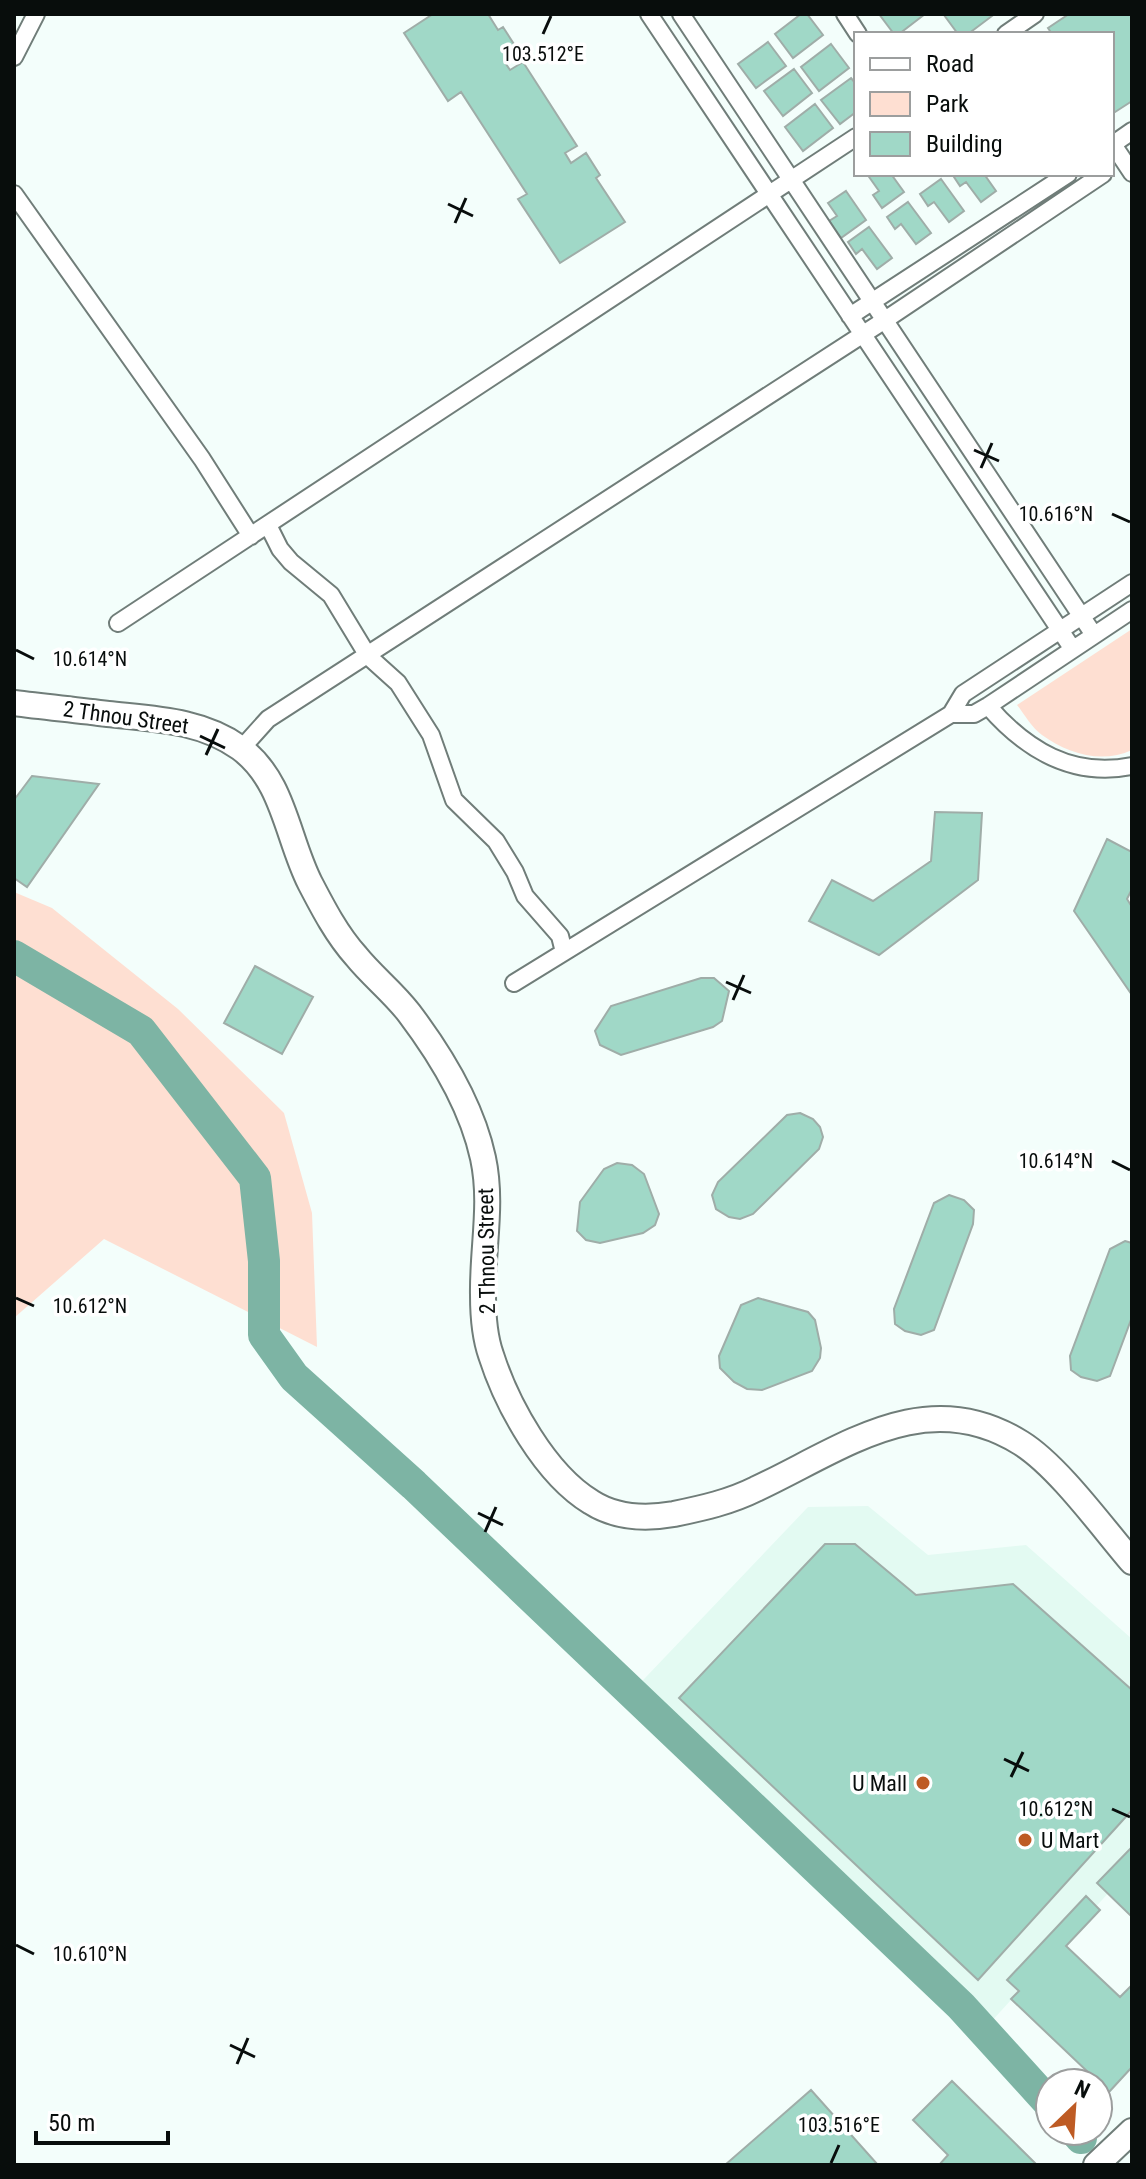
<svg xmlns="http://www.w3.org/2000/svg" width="1146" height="2179" font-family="'Roboto Condensed',sans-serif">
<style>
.built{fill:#e3faf2}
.green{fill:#fedfd2}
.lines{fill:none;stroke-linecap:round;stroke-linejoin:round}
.river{stroke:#7db4a4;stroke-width:32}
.building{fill:#a0d8c7;stroke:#9fada8;stroke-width:2}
.street-casing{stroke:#707d79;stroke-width:20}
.secondary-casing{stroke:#707d79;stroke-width:28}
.street{stroke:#fff;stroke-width:16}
.secondary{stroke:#fff;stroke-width:24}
.ticks{fill:none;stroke:#080d0c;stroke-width:3}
.poi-dot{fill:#be5b24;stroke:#fff;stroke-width:3}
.labels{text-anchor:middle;stroke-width:7;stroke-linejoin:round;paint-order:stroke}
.street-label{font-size:22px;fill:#080d0c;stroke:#fff}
.poi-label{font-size:22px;fill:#080d0c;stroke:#fff;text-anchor:end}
.ticks-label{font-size:20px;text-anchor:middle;fill:#080d0c;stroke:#fff;stroke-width:7;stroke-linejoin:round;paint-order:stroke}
</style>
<rect width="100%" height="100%" fill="#f3fefb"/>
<path class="built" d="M868,1506L928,1555L1026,1545L1132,1639V1867L980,2034L625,1699L808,1507Z"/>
<path class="green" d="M1132,629V750C1102,764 1068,754 1042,735C1032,728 1025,715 1017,705Z
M14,892L52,908L178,1009L284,1113L312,1213L317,1347L104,1239L14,1318Z"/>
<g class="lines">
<path class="river" d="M14,956L141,1031L255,1178L264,1261V1335L294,1377L414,1485L961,2006L1050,2104
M1075,2131L1081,2138"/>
</g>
<path class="building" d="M433,14H488L498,30L503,27L519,52L504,61L510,70L523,62L577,146L565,153L571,163L586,153L600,175L596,178L625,222L560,263L518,199L527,194L461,92L448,101L404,33Z
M801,14H807L823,35L793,58L775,34Z
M879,14H925L899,34H894Z
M990,14L992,16L968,34H958L944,15Z
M1069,14H1132V101L1112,114V34H1052L1048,28Z
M768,42L786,66L756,88L738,64Z
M831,44L849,68L819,91L801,67Z
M794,69L812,93L783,116L764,91Z
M851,78L856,84V112L840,124L821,100Z
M815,104L833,128L803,151L785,127Z
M867,174H891L904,192L882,208L873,195L879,191Z
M952,174H984L996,191L981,202L966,182L960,186Z
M941,179L964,211L949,222L934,202L928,206L920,194Z
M846,191L866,220L841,238L829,221L837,216L828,203Z
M908,202L931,233L916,244L901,224L895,229L887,217Z
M869,227L892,258L877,269L862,249L856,254L848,242Z
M32,776L99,784L27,887L14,878V800Z
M935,812L982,813L978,880L879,955L809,921L832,880L873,901L931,861Z
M1107,839L1132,852V889L1127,899L1132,907V995L1074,911Z
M255,966L313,997L282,1054L224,1023Z
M701,978H714L729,991L722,1021L713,1027L621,1055L600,1045L595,1031L611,1006Z
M800,1113L813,1119L820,1127L823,1137L819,1149L753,1214L740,1219L729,1217L716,1209L712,1195L718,1182L787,1115Z
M617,1163L632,1165L644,1174L659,1214L655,1225L643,1233L600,1243L586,1240L577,1231L580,1202L604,1169Z
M949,1195L964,1200L974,1210L973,1224L934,1330L921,1335L905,1331L895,1324L894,1309L934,1203Z
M1125,1241L1132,1243V1317L1110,1376L1097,1381L1081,1377L1071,1370L1070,1356L1110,1249Z
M758,1298L808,1312L815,1320L821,1348L820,1358L812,1371L762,1390L747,1389L734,1382L720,1368L719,1356L741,1305Z
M825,1544H855L916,1595L1013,1584L1132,1690V1810L978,1980L679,1698Z
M1132,1847V1917L1097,1883Z
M1086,1896L1100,1910L1066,1946L1120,1997L1132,1985V2067L1109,2092L1011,1999L1019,1991L1007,1980Z
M952,2081L1036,2164L1034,2165H939L948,2155L913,2120Z
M811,2090L878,2165H725Z"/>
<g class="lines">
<defs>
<path id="street" d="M649,14L1072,648
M681,14L1094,635
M845,14L858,34
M1006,34L1035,14
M14,57L36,14
M1112,143L1132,173
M1112,145L1132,131
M14,194L202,459L251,536
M850,316L1068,174
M268,525L280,549L291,562L331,595L368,656L398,683L431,735L454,800L496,841L515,872L525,896L560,936L564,952
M118,623L856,137
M988,706C1026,750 1072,778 1132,766
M951,714H974L988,706L1132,610
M241,749L268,719L885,320L1103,174
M514,983L951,714L963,694L1132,583"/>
<path id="secondary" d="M14,703C45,707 77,710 108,714C154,719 201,720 240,748C284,780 287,838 310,883C323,908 337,935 356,956C372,976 393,992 409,1013C440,1054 472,1107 483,1158C493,1204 482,1249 483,1295C483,1313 485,1338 491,1355C507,1405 545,1474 591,1502C616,1518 646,1519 674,1514C703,1508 730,1502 756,1489C842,1449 925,1383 1021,1443C1058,1466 1102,1527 1132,1562
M1096,2165L1132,2131"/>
</defs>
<use href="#street" class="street-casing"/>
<use href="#secondary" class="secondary-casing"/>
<use href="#street" class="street"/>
<use href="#secondary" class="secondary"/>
</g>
<path class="ticks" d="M543,34L551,16M448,204L473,216M455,223L466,198M974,450L999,461M981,468L992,443M1112,514L1130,522M16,650L34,659M200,736L225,748M206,755L218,729M726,982L751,993M733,1000L744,975M1112,1161L1130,1170M16,1298L34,1306M478,1513L503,1525M485,1532L496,1507M1004,1759L1029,1771M1011,1777L1023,1752M1112,1809L1130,1817M16,1945L34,1954M230,2045L255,2057M237,2064L248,2038M831,2163L839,2145"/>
<g class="poi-dot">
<circle cx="923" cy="1783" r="8"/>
<circle cx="1025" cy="1840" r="8"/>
</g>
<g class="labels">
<g class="street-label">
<text transform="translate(126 717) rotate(8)" y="8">2 Thnou Street</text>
<text transform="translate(486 1251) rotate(-91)" y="8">2 Thnou Street</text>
</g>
<g class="poi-label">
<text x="907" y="1791">U Mall</text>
<text x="1041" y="1848" text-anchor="start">U Mart</text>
</g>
</g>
<g class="ticks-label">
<text x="543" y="61">103.512°E</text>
<text x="1056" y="521">10.616°N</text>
<text x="90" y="666">10.614°N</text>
<text x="1056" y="1168">10.614°N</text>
<text x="90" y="1313">10.612°N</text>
<text x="1056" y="1816">10.612°N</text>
<text x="90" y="1961">10.610°N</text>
<text x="839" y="2132">103.516°E</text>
</g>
<rect width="1146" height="2179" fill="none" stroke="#080d0c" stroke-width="32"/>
<rect x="854" y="32" width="260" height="144" fill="#ffffff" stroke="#9c9e9e" stroke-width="2"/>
<rect x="870" y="58" width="40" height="12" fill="#ffffff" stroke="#9c9e9e" stroke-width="2"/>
<text x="926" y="72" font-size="24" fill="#080d0c">Road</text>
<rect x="870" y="92" width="40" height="24" fill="#fedfd2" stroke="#9c9e9e" stroke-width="2"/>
<text x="926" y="112" font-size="24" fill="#080d0c">Park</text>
<rect x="870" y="132" width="40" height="24" fill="#a0d8c7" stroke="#9c9e9e" stroke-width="2"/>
<text x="926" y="152" font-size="24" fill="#080d0c">Building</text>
<g transform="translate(1074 2107) rotate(25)"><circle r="38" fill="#ffffff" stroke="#9c9e9e" stroke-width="2"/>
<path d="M0-6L14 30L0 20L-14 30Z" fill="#be5b24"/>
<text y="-12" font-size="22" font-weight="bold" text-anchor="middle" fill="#080d0c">N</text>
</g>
<path d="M36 2131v12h132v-12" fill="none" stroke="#080d0c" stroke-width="4"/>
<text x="48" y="2131" font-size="24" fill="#080d0c" stroke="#ffffff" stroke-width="6" paint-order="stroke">50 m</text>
</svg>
